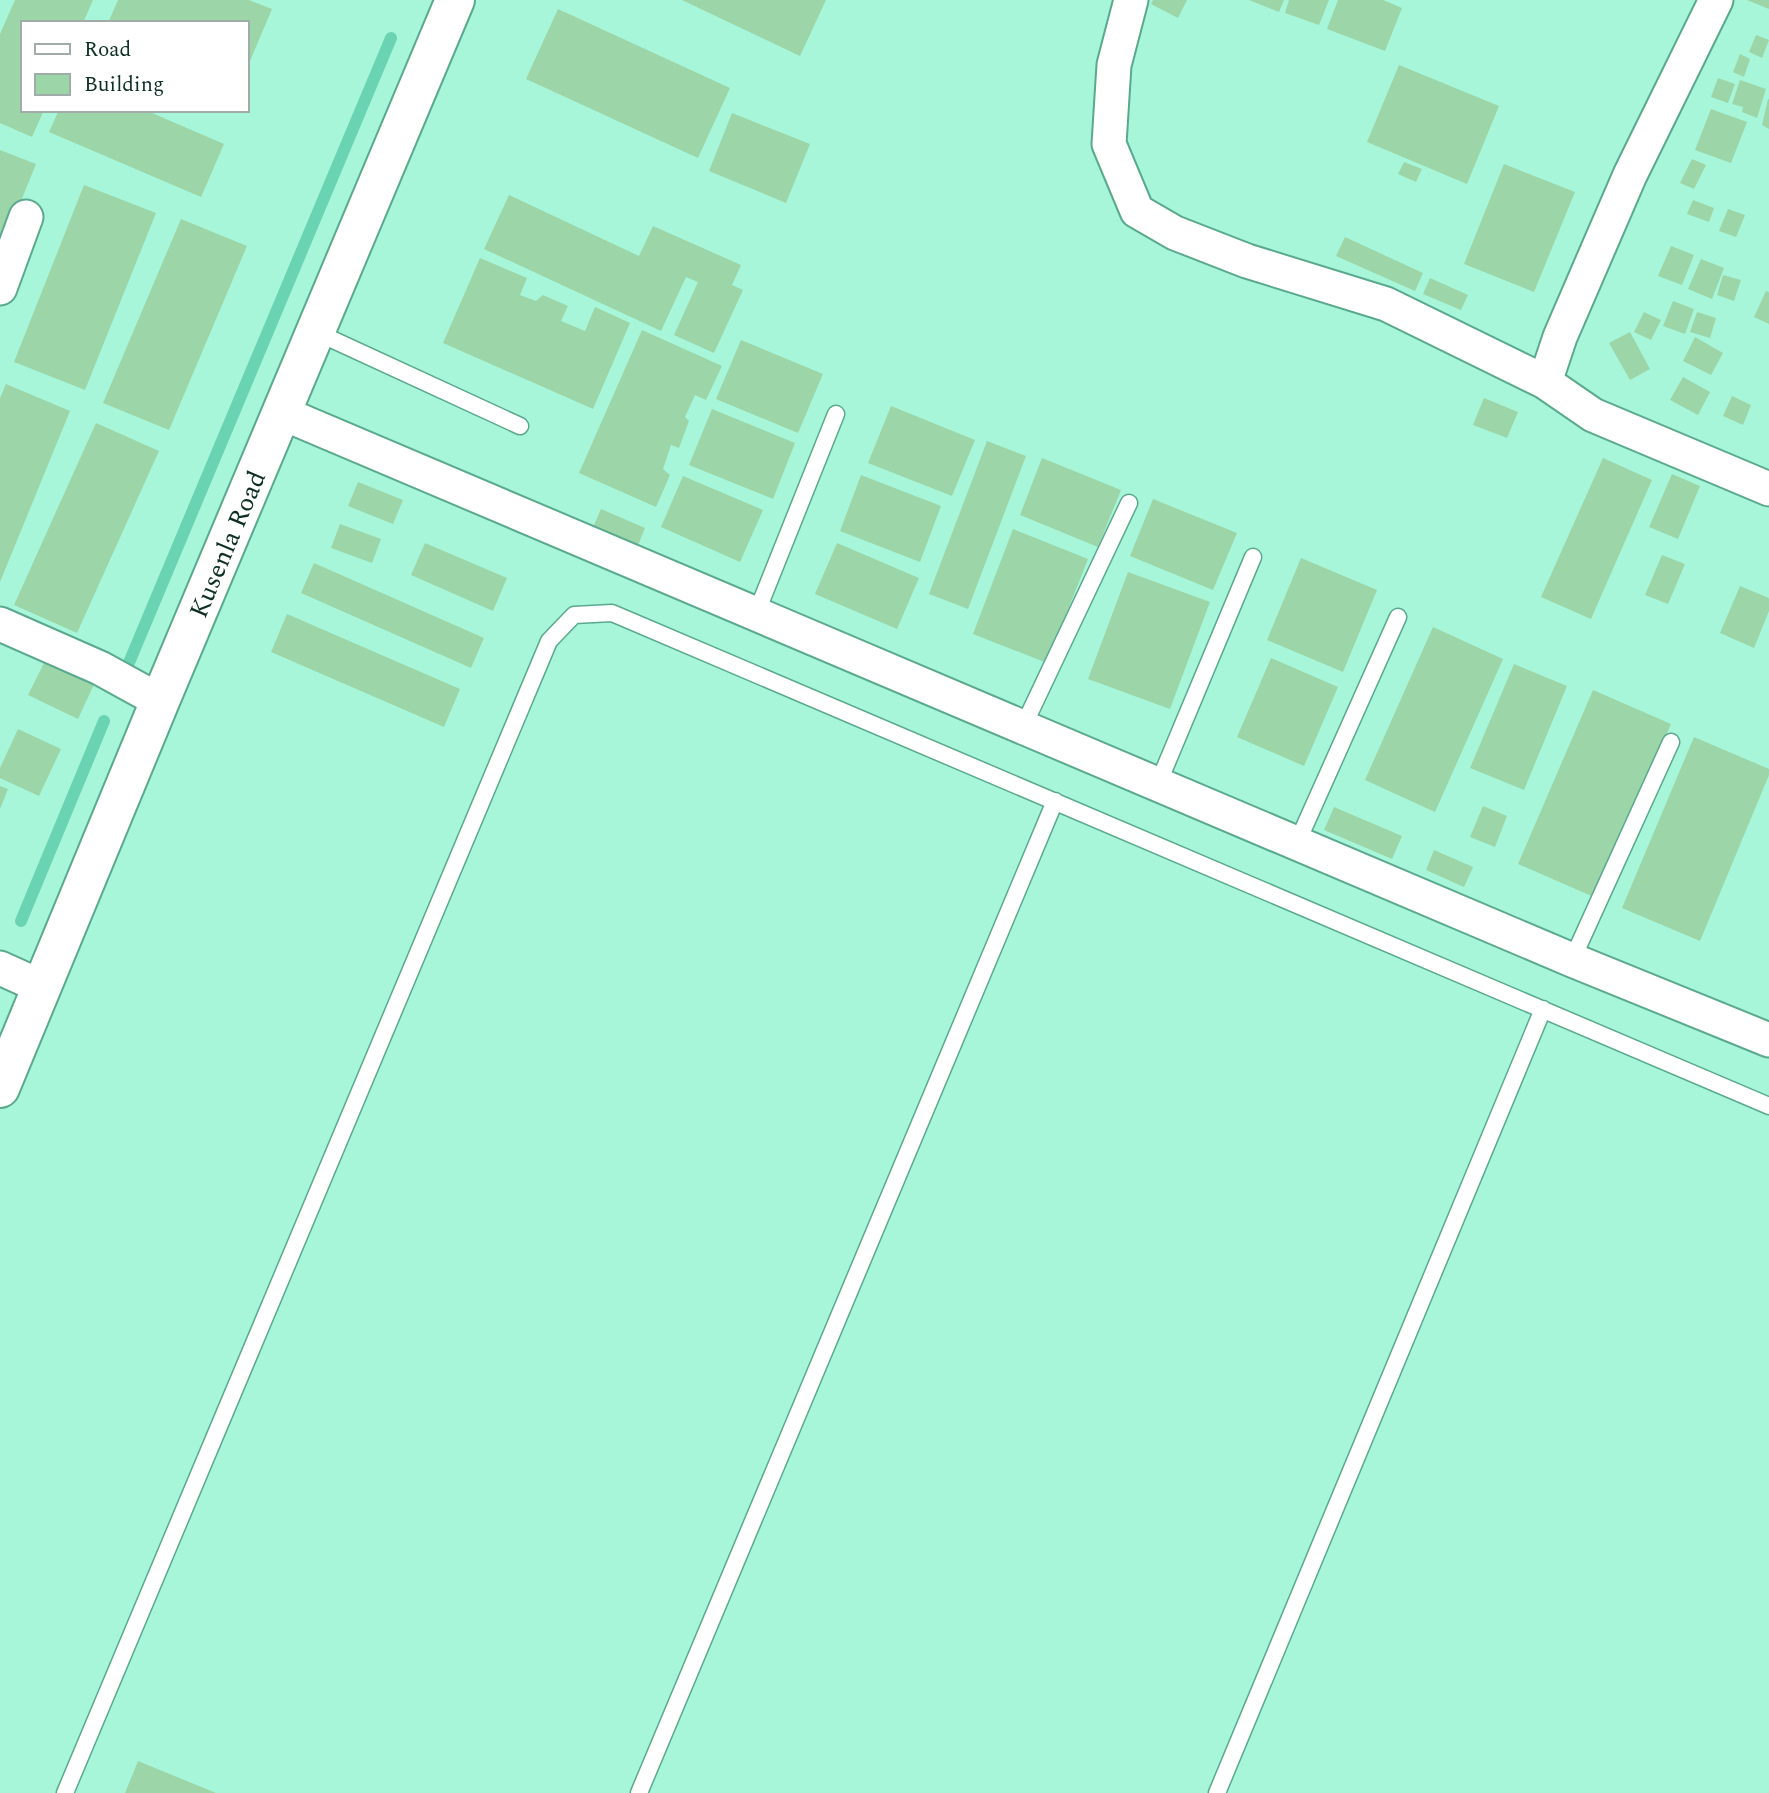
<svg xmlns="http://www.w3.org/2000/svg" width="1769" height="1793" font-family="Spectral,serif">
<style>
.lines{fill:none;stroke-linecap:round;stroke-linejoin:round}
.stream{stroke:#6ad4b2;stroke-width:12}
.building{fill:#9cd5a7}
.service-casing{stroke:#5aa98f;stroke-width:19}
.minor-casing{stroke:#5aa98f;stroke-width:37}
.secondary-casing{stroke:#5aa98f;stroke-width:42}
.service{stroke:#fff;stroke-width:16}
.minor{stroke:#fff;stroke-width:33}
.secondary{stroke:#fff;stroke-width:38}
.labels{text-anchor:middle;stroke-width:7;stroke-linejoin:round;paint-order:stroke}
.street-label{font-size:26px;fill:#0e2f25;stroke:#fff}
</style>
<rect width="100%" height="100%" fill="#a7f6da"/>
<g class="lines">
<path class="stream" d="M123,677L391,38
M21,921L104,721"/>
</g>
<path class="building" d="M15,0H93L83,23H23V110H44L32,137L0,123V34Z
M118,0H249L272,9L247,68V23H108Z
M682,0H826L800,56Z
M1153,0H1187L1178,18L1151,4Z
M1249,0H1284L1279,12Z
M1289,0H1329L1319,25L1285,13Z
M1338,0H1383L1402,8L1385,51L1327,29Z
M1747,0H1769V9Z
M558,9L730,88L698,158L526,79Z
M1756,35L1769,40L1762,58L1749,52Z
M1740,54L1750,59L1744,77L1733,72Z
M1399,65L1499,106L1467,184L1367,142Z
M1718,78L1735,84L1728,103L1711,97Z
M1740,80L1766,89L1757,118L1742,112L1743,107L1732,104Z
M1768,99H1769V129L1762,125Z
M1711,109L1747,122L1731,163L1695,150Z
M59,110H145L224,144L201,197L49,132Z
M732,113L810,144L786,203L709,171Z
M0,150L36,164L0,253Z
M1692,159L1706,165L1694,189L1680,183Z
M1404,162L1422,169L1416,182L1398,174Z
M1504,164L1575,192L1534,292L1464,264Z
M84,185L156,213L85,390L14,362Z
M509,195L639,256L653,226L741,265L732,285L743,290L714,353L674,335L698,282L686,277L661,331L484,249Z
M1693,200L1714,208L1709,222L1687,214Z
M1728,209L1745,215L1736,237L1719,231Z
M181,219L247,246L169,430L103,403Z
M1345,237L1423,273L1415,291L1336,256Z
M1671,246L1694,255L1682,285L1658,276Z
M480,258L527,278L520,295L536,301L543,295L568,306L561,321L585,331L595,307L630,323L593,409L443,343Z
M1701,259L1724,268L1712,299L1688,289Z
M1723,275L1741,280L1734,301L1717,295Z
M1430,278L1468,295L1461,310L1423,294Z
M1766,291L1769,292V324L1754,317Z
M1673,301L1694,309L1685,334L1663,326Z
M1644,312L1661,320L1651,340L1634,332Z
M1697,312L1716,318L1710,338L1690,332Z
M642,330L722,366L706,400L695,395L685,417L689,421L679,448L671,445L663,469L670,475L656,507L579,473Z
M1630,332L1650,369L1630,380L1609,343Z
M1695,337L1723,353L1711,375L1683,361Z
M741,340L823,374L798,433L716,399Z
M1683,377L1710,392L1698,415L1670,400Z
M6,384L70,411L0,582V398Z
M1732,396L1751,405L1743,425L1723,416Z
M1484,398L1518,412L1507,438L1473,425Z
M891,406L975,440L952,496L868,463Z
M712,409L795,443L773,499L689,465Z
M96,423L159,451L77,633L14,605Z
M987,441L1026,456L968,609L929,594Z
M1042,458L1121,490L1098,547L1020,515Z
M1603,458L1652,480L1591,619L1541,597Z
M1672,474L1700,486L1678,539L1649,527Z
M861,475L941,506L920,562L840,531Z
M683,476L763,510L740,562L661,527Z
M358,482L403,500L393,524L348,506Z
M1153,499L1237,533L1213,590L1130,556Z
M601,509L645,528L636,550L591,532Z
M340,524L381,539L372,563L331,548Z
M1013,529L1088,559L1047,663L973,634Z
M425,543L507,578L493,611L411,575Z
M837,543L919,578L897,629L815,594Z
M1662,555L1685,564L1668,604L1645,595Z
M1301,558L1377,590L1343,672L1267,640Z
M314,563L484,638L471,668L301,593Z
M1128,572L1210,602L1170,709L1088,679Z
M1740,586L1769,598V611L1754,648L1720,633Z
M287,614L460,689L444,727L271,652Z
M1433,627L1503,659L1435,812L1365,780Z
M47,657L96,680L78,719L28,695Z
M1271,658L1338,687L1304,766L1237,737Z
M1514,664L1567,686L1524,790L1470,768Z
M1593,690L1671,724L1596,898L1518,864Z
M18,729L61,749L39,796L0,778V768Z
M1694,737L1769,769V775L1700,941L1622,908Z
M0,786L8,789L0,809Z
M1483,806L1507,816L1495,847L1470,837Z
M1334,807L1402,836L1392,859L1324,830Z
M1434,850L1473,867L1464,887L1426,870Z
M138,1761L216,1793H125Z"/>
<g class="lines">
<defs>
<path id="service" d="M316,332L520,426
M756,614L836,414
M1023,727L1129,503
M1158,784L1253,557
M1297,843L1398,617
M1572,960L1671,742
M65,1793L549,641L574,615L612,613L1769,1106
M639,1793L1055,801
M1217,1793L1543,1009"/>
<path id="minor" d="M1131,0L1114,65L1109,144L1137,211L1175,233L1247,261L1386,304L1545,382
M1716,0L1630,175L1560,337L1545,382L1593,415L1769,489
M0,288L26,217
M282,413L1572,960L1769,1040
M0,624L100,668L160,701
M0,968L42,987"/>
<path id="secondary" d="M0,1088L160,701L455,0"/>
</defs>
<use href="#service" class="service-casing"/>
<use href="#minor" class="minor-casing"/>
<use href="#secondary" class="secondary-casing"/>
<use href="#service" class="service"/>
<use href="#minor" class="minor"/>
<use href="#secondary" class="secondary"/>
</g>
<g class="labels">
<g class="street-label">
<text transform="translate(227 544) rotate(-67)" y="9">Kusenla Road</text>
</g>
</g>
<rect x="21" y="21" width="228" height="91" fill="#ffffff" stroke="#9faca8" stroke-width="2"/>
<rect x="35" y="44" width="35" height="10" fill="#ffffff" stroke="#9faca8" stroke-width="2"/>
<text x="84" y="56" font-size="21" fill="#0e2f25">Road</text>
<rect x="35" y="74" width="35" height="21" fill="#9cd5a7" stroke="#9faca8" stroke-width="2"/>
<text x="84" y="91" font-size="21" fill="#0e2f25">Building</text>
</svg>
